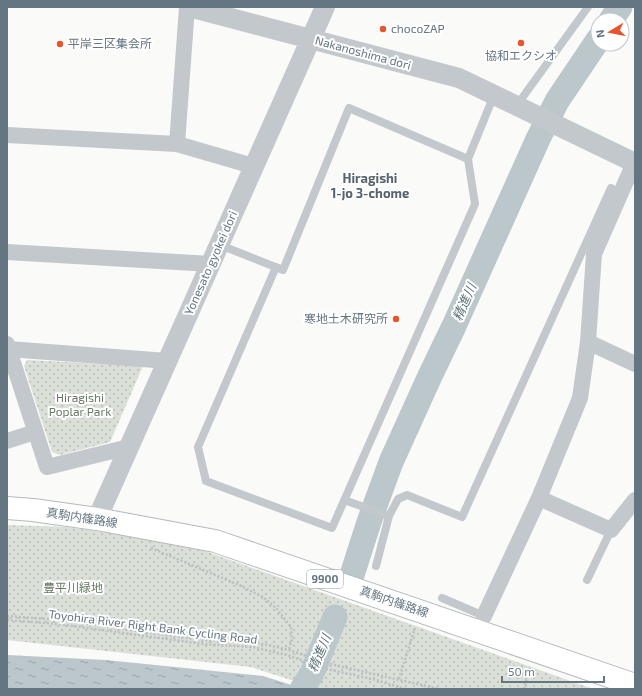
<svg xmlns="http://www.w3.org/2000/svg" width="642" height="696" font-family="'Exo 2','Noto Sans JP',sans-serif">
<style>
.park{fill:url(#park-dots)}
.water{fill:url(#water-ripples)}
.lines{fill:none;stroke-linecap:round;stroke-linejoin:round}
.river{stroke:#bbc7cb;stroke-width:25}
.primary-casing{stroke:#b5babe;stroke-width:24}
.path{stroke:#bbbfc2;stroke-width:2.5;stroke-dasharray:2 2;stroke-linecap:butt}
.service{stroke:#c3c8cc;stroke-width:8}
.minor{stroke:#c3c8cc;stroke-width:16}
.tertiary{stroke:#c3c8cc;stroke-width:20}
.primary{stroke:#fff;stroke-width:22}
.poi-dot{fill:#e4572e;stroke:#fff;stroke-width:1.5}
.labels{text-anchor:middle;stroke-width:4;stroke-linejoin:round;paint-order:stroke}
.shield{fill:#fff;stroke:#939fa8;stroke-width:1}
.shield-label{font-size:11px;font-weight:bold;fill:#657683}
.poi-label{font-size:12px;fill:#657683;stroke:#fff;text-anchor:start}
.street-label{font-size:12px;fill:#657683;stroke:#fff}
.park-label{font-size:12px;fill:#687a64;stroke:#fff}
.neighbourhood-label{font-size:13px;font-weight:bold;fill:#57646e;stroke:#fff}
.water-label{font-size:13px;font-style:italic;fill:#60757c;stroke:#fff}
</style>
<defs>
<pattern id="park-dots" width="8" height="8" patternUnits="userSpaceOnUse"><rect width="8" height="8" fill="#dadfd7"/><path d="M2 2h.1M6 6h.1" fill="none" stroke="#b4b9b4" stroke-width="1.8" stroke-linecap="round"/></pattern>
<pattern id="water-ripples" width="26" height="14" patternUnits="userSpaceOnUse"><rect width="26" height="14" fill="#bbc7cb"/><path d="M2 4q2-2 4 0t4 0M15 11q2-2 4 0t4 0" fill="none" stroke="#9ca6aa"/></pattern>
</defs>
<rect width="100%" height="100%" fill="#fafaf8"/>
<path class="park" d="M27,360L143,366L110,442L60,455L52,452L24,366Z
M7,525L66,527L185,544L593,689H319L251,667L7,640Z"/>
<path class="water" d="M7,655L106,660L263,676L304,689H7Z"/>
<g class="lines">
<path class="river" d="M611,20L620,7
M352,575L369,522L391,462L429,378L454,326L538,139L557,101L598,40
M302,689L312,673L335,617"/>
<defs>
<path id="primary" d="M7,508L33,510L97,519L215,541L635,685"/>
</defs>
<use href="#primary" class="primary-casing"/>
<path class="path" d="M151,548L239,585L263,597L276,608L291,627L292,639L289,650
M7,616L59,620L202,640L251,642L268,645L289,650L330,664L439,689
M7,620L58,624L203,644L252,647L287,655L327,669L376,680L405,689
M399,679L415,628
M524,689L530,666"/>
<path class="service" d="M517,105L588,7
M220,245L283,270L349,108L468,159
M276,267L198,447L206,481L332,528L475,204L468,159L494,95
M344,500L389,516L376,566
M389,516L398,499L407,495L462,517L611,188
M587,580L611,530
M442,598L484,616"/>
<path class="minor" d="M7,135L177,144L253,166
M177,144L187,7
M7,252L211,264
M588,342L635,364
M7,344L47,467L129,447
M8,349L168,361
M7,441L35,432
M539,498L611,530L635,500
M484,616L539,498L580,398L588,342L594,254L634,163"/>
<path class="tertiary" d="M189,7L459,78L635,163
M97,519L325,7"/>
<use href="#primary" class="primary"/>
</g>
<g class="poi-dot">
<circle cx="383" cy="29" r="4"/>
<circle cx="521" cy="43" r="4"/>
<circle cx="60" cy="44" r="4"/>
<circle cx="396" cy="319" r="4"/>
</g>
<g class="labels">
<rect class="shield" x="307" y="570" width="36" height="18" rx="3"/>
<g class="shield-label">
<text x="325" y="583">9900</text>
</g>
<g class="poi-label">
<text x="391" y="33">chocoZAP</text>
<text x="68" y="48">平岸三区集会所</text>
<text x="521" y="60" text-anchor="middle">協和エクシオ</text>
<text x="388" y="323" text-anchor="end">寒地土木研究所</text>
</g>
<g class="street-label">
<text transform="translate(363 53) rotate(15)" y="4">Nakanoshima dori</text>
<text transform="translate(211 263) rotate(-66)" y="4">Yonesato gyokei dori</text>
<text transform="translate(82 518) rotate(9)" y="4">真駒内篠路線</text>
<text transform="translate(394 602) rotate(19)" y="4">真駒内篠路線</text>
<text transform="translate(153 627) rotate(7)" y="4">Toyohira River Right Bank Cycling Road</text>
</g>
<g class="park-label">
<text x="80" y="402">Hiragishi<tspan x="80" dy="14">Poplar Park</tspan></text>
<text x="73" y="592">豊平川緑地</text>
</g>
<g class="neighbourhood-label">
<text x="370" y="183">Hiragishi<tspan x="370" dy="15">1-jo 3-chome</tspan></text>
</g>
<g class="water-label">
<text transform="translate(464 302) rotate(-66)" y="5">精進川</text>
<text transform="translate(319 653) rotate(-67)" y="5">精進川</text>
</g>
</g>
<rect width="642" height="696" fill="none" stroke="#657683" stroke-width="16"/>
<g transform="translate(610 32) rotate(260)"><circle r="19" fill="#ffffff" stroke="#c1c8cd"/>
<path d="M0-3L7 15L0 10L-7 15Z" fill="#e4572e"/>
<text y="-6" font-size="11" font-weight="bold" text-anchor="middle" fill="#657683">N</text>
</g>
<path d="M502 676v6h102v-6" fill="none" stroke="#657683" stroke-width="2"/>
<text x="508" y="676" font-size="12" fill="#657683" stroke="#ffffff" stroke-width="3" paint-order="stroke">50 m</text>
</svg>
